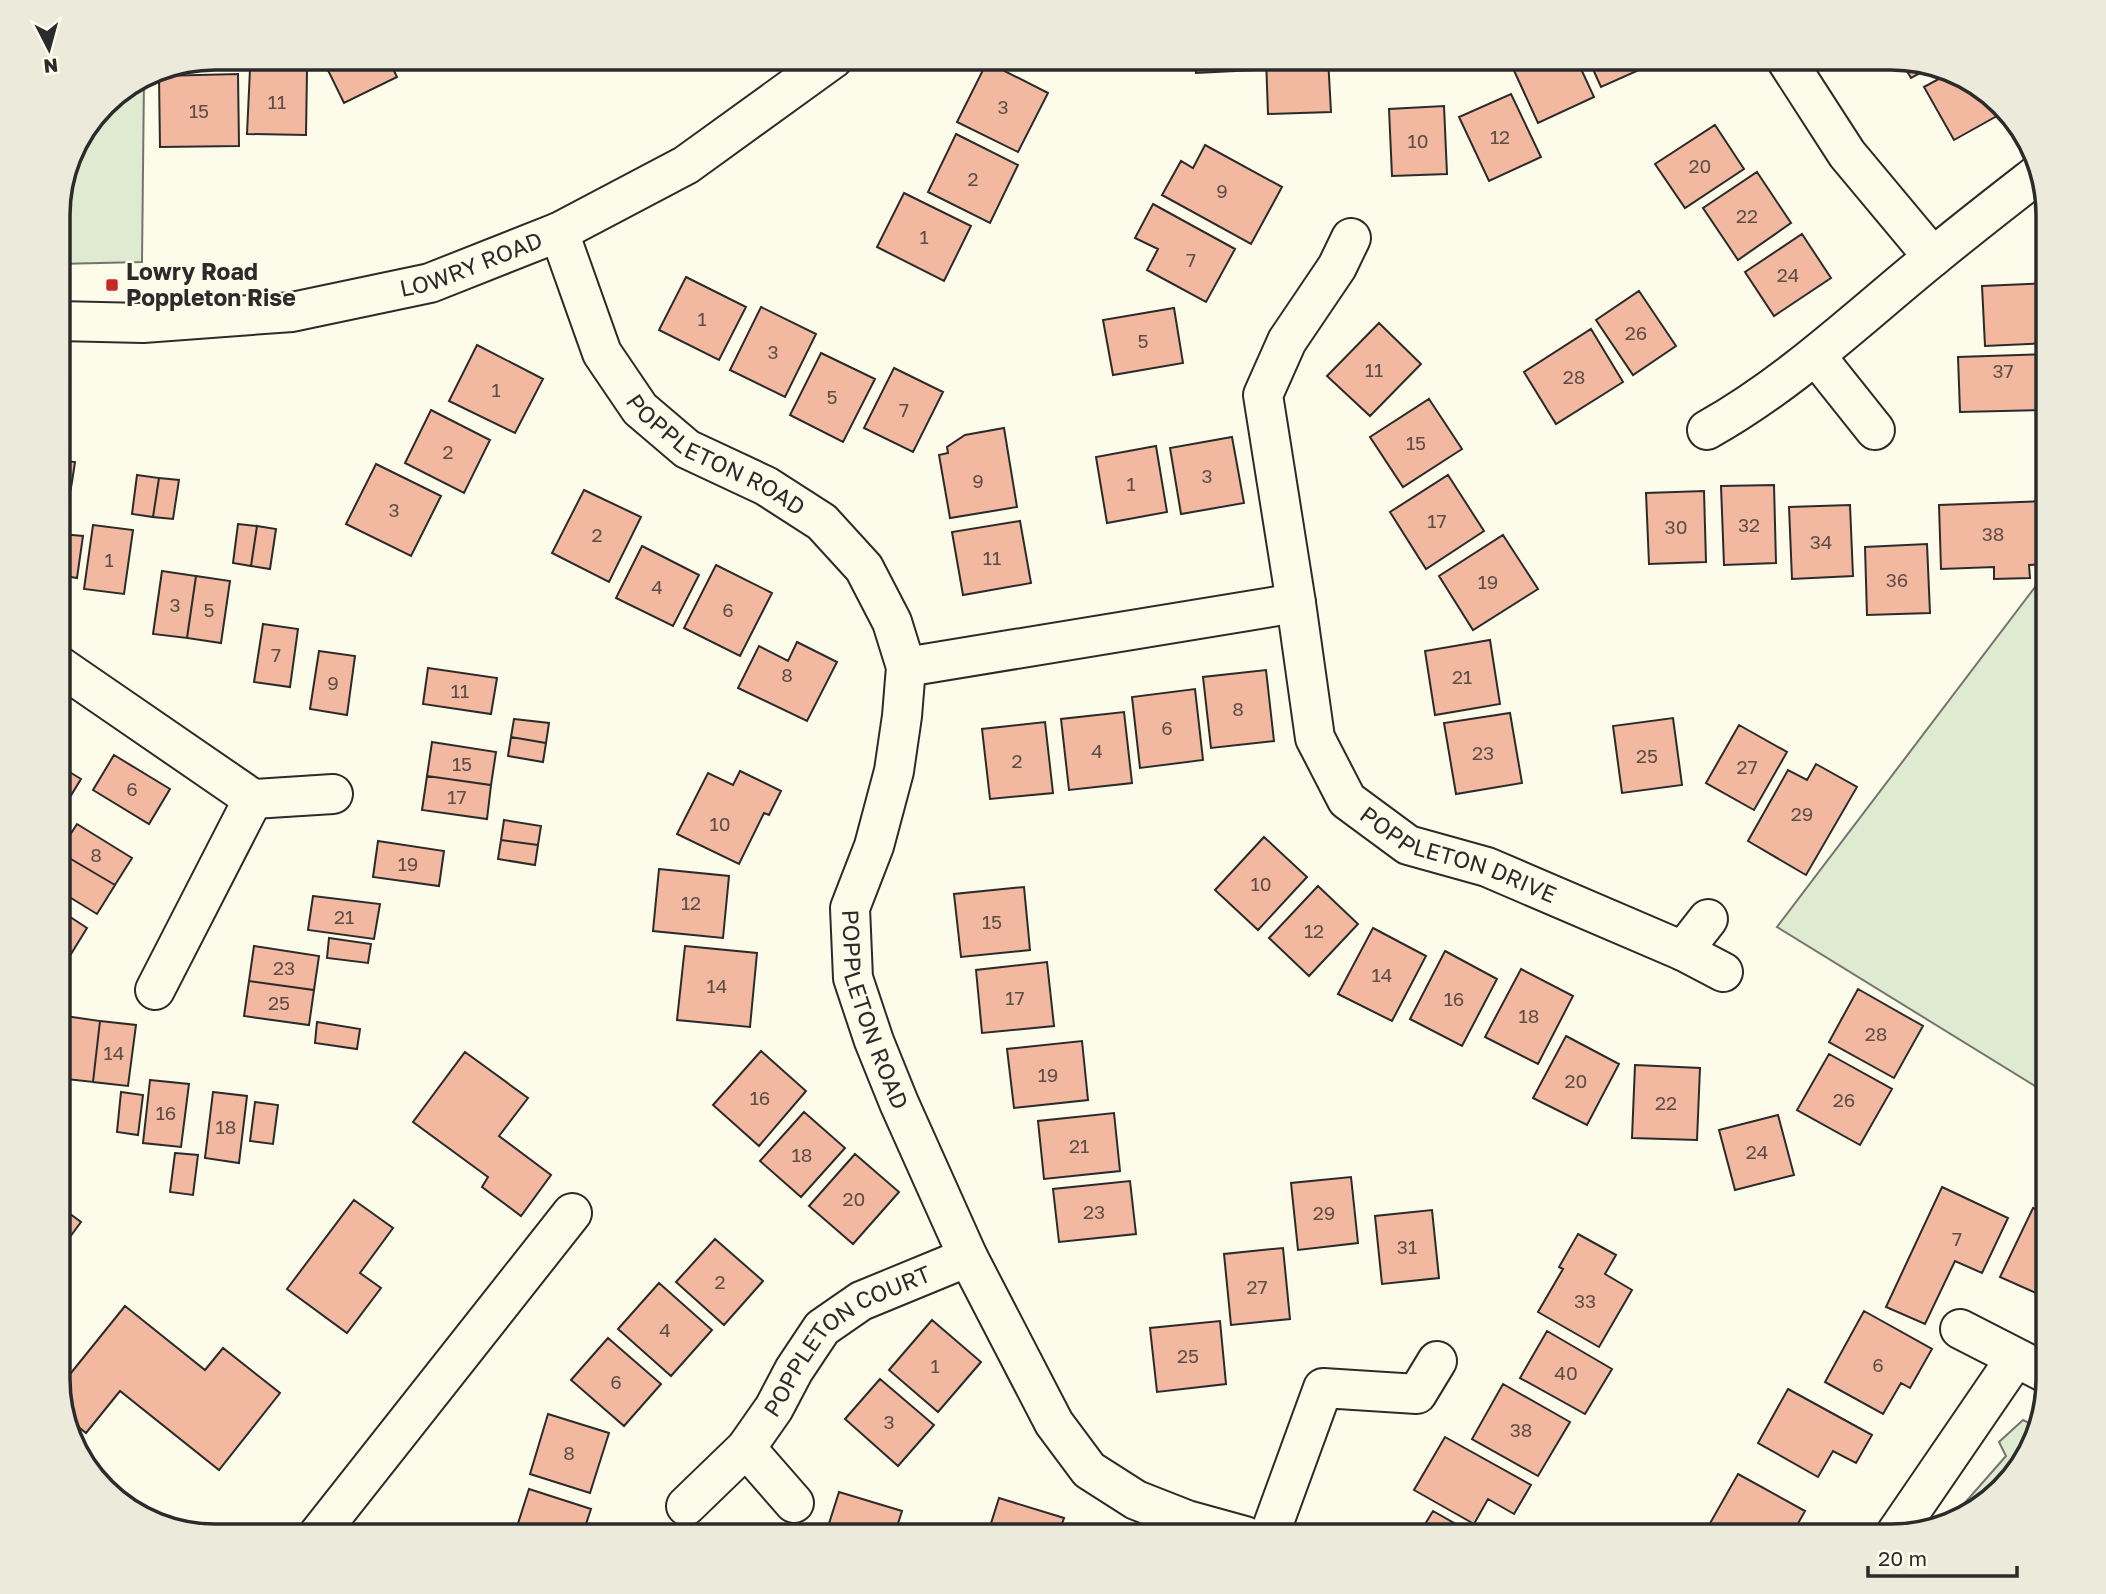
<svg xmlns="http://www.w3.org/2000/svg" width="2106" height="1594" font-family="'Golos Text',sans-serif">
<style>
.green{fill:#deebd1;stroke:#74746e;stroke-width:2}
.building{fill:#f2b8a0;stroke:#2b2b2b;stroke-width:2}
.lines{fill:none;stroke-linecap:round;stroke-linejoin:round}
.minor-casing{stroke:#2b2b2b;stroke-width:42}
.minor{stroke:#fdfbea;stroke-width:38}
.poi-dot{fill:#c62828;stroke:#fdfbea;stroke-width:2.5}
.labels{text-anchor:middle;stroke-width:5;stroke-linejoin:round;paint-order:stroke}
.number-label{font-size:19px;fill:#5d4e48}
.street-label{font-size:23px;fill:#2b2b2b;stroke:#fdfbea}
.poi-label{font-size:23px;font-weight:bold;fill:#2b2b2b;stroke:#fdfbea;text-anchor:start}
.rim{fill:none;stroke:#2b2b2b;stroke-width:3.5}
</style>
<rect width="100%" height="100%" fill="#fdfbea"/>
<path class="green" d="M144,77L142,262L58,264V205L74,146L111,97Z
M2048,570V1094L1777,927Z
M2023,1420L2033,1425L2015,1475L1960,1520L1947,1523L2006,1456L1999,1442Z"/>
<path class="building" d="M322,58H388L397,77L344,103Z
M1195,58H1255V70L1196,73Z
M1266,58H1328L1331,112L1268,114Z
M1525,58H1576L1594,97L1538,123L1511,64Z
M1588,58H1645L1648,66L1601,87Z
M1697,58H1716L1701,65Z
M1901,61L1926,70L1911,78Z
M987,62L1048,93L1018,152L957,122Z
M250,69L307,70L306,135L247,134Z
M238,74L239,146L160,147L159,76Z
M1944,76L1987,91L2004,112L1954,140L1924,87Z
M1511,94L1541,157L1489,181L1459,117Z
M1444,106L1447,174L1392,176L1389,109Z
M1715,125L1744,169L1685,208L1655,164Z
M956,134L1018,165L990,223L928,192Z
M1205,145L1282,187L1251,244L1162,195L1181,161L1193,168Z
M1757,172L1791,223L1738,260L1703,208Z
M904,193L971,226L944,281L877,247Z
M1153,204L1235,249L1206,302L1147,270L1158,249L1135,238Z
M1802,234L1831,278L1774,316L1745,272Z
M686,277L746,307L719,360L659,330Z
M2048,283V343L1985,346L1982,286Z
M1639,291L1676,346L1633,375L1596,320Z
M761,307L816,334L785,397L730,370Z
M1174,308L1183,363L1113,375L1103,320Z
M1379,323L1421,364L1370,416L1327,376Z
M1591,329L1623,382L1556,424L1524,372Z
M477,345L543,379L515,433L449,401Z
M821,353L875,379L843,442L790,415Z
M2048,354V384L2038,385L2039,410L1960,412L1958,357Z
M894,368L943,392L913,452L864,428Z
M1429,399L1462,449L1403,487L1370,437Z
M431,410L490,440L464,493L405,463Z
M1004,428L1017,507L950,518L939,455L948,453L947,447L965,435Z
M1232,437L1244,503L1181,514L1170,448Z
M1156,446L1167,512L1107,523L1096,457Z
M58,460L75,462L72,482L58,481Z
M376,464L441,496L411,556L346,524Z
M137,475L159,478L153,517L132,514Z
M1448,475L1484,531L1426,569L1390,512Z
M159,478L179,480L173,519L153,517Z
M58,481L72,482L68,504L58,502Z
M1774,485L1776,563L1724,565L1721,486Z
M584,490L641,517L609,582L552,553Z
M1704,491L1706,562L1649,564L1646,493Z
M2045,501L2047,564L2029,565L2030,578L1994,579V567L1941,569L1939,505Z
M1850,505L1853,576L1792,579L1789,507Z
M1020,521L1031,583L963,595L952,532Z
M238,524L257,526L251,566L233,563Z
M93,525L133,530L124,594L84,589Z
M257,526L276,529L270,569L251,566Z
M61,534L83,536L77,578L58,575Z
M1503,535L1538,589L1473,630L1439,576Z
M1927,544L1930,613L1867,615L1865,547Z
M642,546L699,575L673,626L616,598Z
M716,565L772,593L740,656L684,628Z
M162,571L196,576L187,638L153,634Z
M196,576L230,581L221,643L187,638Z
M263,624L298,629L290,687L254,682Z
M1490,640L1500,704L1435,715L1425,651Z
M797,642L837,662L807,721L738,688L759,646L788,661Z
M319,651L355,656L347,715L310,709Z
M428,668L497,678L491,714L423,704Z
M1266,670L1274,741L1211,748L1203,677Z
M1195,689L1203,760L1140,768L1132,697Z
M1124,712L1132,783L1069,790L1061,719Z
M1510,713L1522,783L1456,794L1444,723Z
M1673,718L1682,785L1622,793L1613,726Z
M514,719L549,723L546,743L511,737Z
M1045,722L1053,793L990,799L982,729Z
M1739,725L1787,752L1754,810L1706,783Z
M511,737L546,743L543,762L508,756Z
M432,742L496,752L491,785L427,776Z
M114,755L170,789L149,824L93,790Z
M1816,764L1857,787L1806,875L1748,841L1788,770L1807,780Z
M58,765L81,779L62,810L58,807Z
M740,771L781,791L769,815L764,813L739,864L677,834L708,773L733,785Z
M427,776L491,785L487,819L422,810Z
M504,820L541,826L538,845L501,840Z
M77,824L132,858L115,885L59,852Z
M1264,837L1307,877L1258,930L1215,890Z
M501,840L538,845L535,865L498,859Z
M378,841L444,851L439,886L373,877Z
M59,852L115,885L97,914L58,890Z
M659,869L729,876L723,938L653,931Z
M1318,886L1358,924L1309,976L1269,938Z
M1024,887L1030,950L961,957L954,894Z
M313,896L380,904L374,939L308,930Z
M58,909L87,928L68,959L58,953Z
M1373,928L1426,956L1392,1021L1338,994Z
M329,938L371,944L368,963L327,958Z
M254,946L319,956L314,990L249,981Z
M685,946L757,953L750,1027L677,1020Z
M1445,951L1497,979L1462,1046L1410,1019Z
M1047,962L1054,1026L982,1033L976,970Z
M1521,969L1573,996L1538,1064L1485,1037Z
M249,981L314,990L309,1025L244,1016Z
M1858,989L1923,1026L1894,1078L1829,1042Z
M65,1016L100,1021L93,1082L58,1078Z
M100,1021L136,1025L128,1086L93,1082Z
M317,1022L360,1029L357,1049L315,1043Z
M1566,1036L1619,1064L1587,1125L1533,1098Z
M1082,1041L1088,1100L1014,1108L1007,1049Z
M761,1051L806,1091L759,1146L713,1105Z
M465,1052L528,1098L499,1136L551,1175L521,1216L482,1187L488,1177L413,1122Z
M1829,1054L1892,1089L1860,1145L1797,1110Z
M1635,1065L1700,1068L1697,1140L1632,1138Z
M150,1080L189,1084L181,1147L143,1143Z
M121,1092L143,1095L138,1135L117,1132Z
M213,1092L247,1096L239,1163L205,1158Z
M255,1102L278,1105L273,1144L250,1141Z
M804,1112L845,1148L801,1197L760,1161Z
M1114,1113L1120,1171L1044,1179L1038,1121Z
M1778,1115L1794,1175L1735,1190L1719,1130Z
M175,1153L198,1155L193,1195L170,1192Z
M855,1154L899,1192L853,1244L809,1206Z
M1351,1177L1358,1243L1298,1250L1291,1183Z
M1130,1181L1136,1234L1059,1242L1053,1189Z
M1942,1187L2008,1218L1982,1273L1955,1261L1925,1324L1886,1307Z
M354,1200L393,1228L360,1273L381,1288L347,1333L287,1289Z
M58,1205L81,1222L58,1253Z
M2033,1208L2048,1215V1285L2042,1282L2036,1293L2000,1277Z
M1432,1210L1439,1278L1382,1284L1375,1216Z
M1578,1234L1616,1255L1605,1274L1632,1290L1599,1347L1538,1312L1563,1269L1559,1267Z
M715,1239L763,1281L724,1325L676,1282Z
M1283,1248L1290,1319L1231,1325L1224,1254Z
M659,1283L712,1330L671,1376L618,1329Z
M125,1306L205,1370L223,1348L280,1393L219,1470L120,1391L86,1433L66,1417L58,1389Z
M1864,1311L1932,1349L1910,1388L1901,1383L1883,1414L1825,1382Z
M932,1320L981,1362L938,1412L889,1370Z
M1220,1321L1226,1384L1157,1392L1150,1328Z
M1547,1331L1612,1369L1585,1414L1520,1378Z
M608,1338L661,1384L624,1426L571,1380Z
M880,1379L934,1425L898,1466L845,1419Z
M1503,1384L1570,1422L1538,1476L1472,1439Z
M1788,1389L1872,1435L1856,1463L1833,1451L1818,1477L1758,1443Z
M548,1414L609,1433L590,1493L530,1474Z
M1445,1437L1531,1485L1514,1514L1488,1499L1474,1524L1414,1490Z
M1738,1474L1805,1511L1791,1536H1729L1709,1525Z
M529,1489L591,1509L582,1536H514Z
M839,1492L902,1511L894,1536H825Z
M999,1498L1064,1518L1058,1536H987Z
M1433,1511L1477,1536H1418Z"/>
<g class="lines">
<defs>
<g id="minor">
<path d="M1785,58L1847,154L1933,257"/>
<path id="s1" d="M559,232L602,353L640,409L687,449L766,486L822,522L864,568L892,622L906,667L902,716L894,771L874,846L850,908L853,978L874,1041L899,1103L968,1257L1054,1423L1089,1470L1136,1500L1187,1520L1245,1536"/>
<path id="s2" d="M1351,238L1337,267L1287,341L1263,395L1296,603L1315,738L1347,800L1408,845L1487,867L1683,951L1723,972"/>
<path id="s3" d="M58,321L143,323L292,312L430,283L559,232L686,165L834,58"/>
<path d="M1816,356L1875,430"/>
<path d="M1707,430C1791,383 1859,317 1933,257C1968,228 2003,201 2039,173"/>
<path d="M58,665L253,799L333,794"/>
<path d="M906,667L1296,603"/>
<path d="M1683,951L1708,919"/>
<path d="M155,990L253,799"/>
<path d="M1960,1329L2048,1374"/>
<path d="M746,1448L794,1503"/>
<path id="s4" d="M686,1506L746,1448L774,1408L794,1370L822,1328L861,1301L968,1257"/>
<path d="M317,1536L572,1213"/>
<path d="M1269,1536L1323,1388L1417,1394L1437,1361"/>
<path d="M1894,1536L2015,1359"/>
</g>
</defs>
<use href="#minor" class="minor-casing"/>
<use href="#minor" class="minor"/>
</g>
<rect class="poi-dot" x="105" y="278" width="14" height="14" rx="3.5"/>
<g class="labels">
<g class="number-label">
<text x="277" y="109">11</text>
<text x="1003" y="114">3</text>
<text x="199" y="118">15</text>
<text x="1500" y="144">12</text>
<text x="1418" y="148">10</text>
<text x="1700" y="173">20</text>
<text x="973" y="186">2</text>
<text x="1222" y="198">9</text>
<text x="1747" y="223">22</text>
<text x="924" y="244">1</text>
<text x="1191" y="267">7</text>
<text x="1788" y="282">24</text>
<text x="702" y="326">1</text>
<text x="1636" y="340">26</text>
<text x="1143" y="348">5</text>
<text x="773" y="359">3</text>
<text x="1374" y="377">11</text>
<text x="2003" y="378">37</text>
<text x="1574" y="384">28</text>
<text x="496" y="397">1</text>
<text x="832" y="404">5</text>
<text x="904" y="417">7</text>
<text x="1416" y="450">15</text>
<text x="448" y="459">2</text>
<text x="1207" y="483">3</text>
<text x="978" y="488">9</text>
<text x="1131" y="491">1</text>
<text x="394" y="517">3</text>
<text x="1437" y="528">17</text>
<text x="1749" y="532">32</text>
<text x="1676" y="534">30</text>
<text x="1993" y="541">38</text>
<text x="597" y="542">2</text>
<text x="1821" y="549">34</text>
<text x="992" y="565">11</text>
<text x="109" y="567">1</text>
<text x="1897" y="587">36</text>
<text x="1488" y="589">19</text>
<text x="657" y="594">4</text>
<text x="175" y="612">3</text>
<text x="209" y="617">5</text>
<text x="728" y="617">6</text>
<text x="276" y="662">7</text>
<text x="787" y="682">8</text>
<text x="1462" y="684">21</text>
<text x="333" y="690">9</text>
<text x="460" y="698">11</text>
<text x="1238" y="716">8</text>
<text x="1167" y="735">6</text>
<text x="1097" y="758">4</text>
<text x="1483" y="760">23</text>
<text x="1647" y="763">25</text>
<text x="1017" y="768">2</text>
<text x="462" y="771">15</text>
<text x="1747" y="774">27</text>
<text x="132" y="796">6</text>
<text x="457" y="804">17</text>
<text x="1802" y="821">29</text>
<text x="720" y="831">10</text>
<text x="96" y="862">8</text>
<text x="408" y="871">19</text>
<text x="1261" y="891">10</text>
<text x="691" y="910">12</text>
<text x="344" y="924">21</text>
<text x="992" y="929">15</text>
<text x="1314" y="938">12</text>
<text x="284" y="975">23</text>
<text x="1382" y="982">14</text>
<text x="717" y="993">14</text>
<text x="1015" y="1005">17</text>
<text x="1454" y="1006">16</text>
<text x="279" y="1010">25</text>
<text x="1529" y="1023">18</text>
<text x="1876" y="1041">28</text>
<text x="114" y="1060">14</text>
<text x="1048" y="1082">19</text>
<text x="1576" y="1088">20</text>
<text x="760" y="1105">16</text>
<text x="1844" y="1107">26</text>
<text x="1666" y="1110">22</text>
<text x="166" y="1120">16</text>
<text x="226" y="1134">18</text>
<text x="1079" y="1153">21</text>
<text x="1757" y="1159">24</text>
<text x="802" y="1162">18</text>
<text x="854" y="1206">20</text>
<text x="1094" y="1219">23</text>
<text x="1324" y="1220">29</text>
<text x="1957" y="1246">7</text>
<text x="1407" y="1254">31</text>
<text x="720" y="1289">2</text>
<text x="1257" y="1294">27</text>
<text x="1585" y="1308">33</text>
<text x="665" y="1337">4</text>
<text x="1188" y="1363">25</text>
<text x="1878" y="1372">6</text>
<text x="935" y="1373">1</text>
<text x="1566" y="1380">40</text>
<text x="616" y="1389">6</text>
<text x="889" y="1429">3</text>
<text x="1521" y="1437">38</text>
<text x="569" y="1460">8</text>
</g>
<g class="street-label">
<text dy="8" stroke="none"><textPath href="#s3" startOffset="420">LOWRY ROAD</textPath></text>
<text dy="8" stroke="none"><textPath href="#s1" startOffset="285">POPPLETON ROAD</textPath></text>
<text dy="8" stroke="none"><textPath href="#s2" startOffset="723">POPPLETON DRIVE</textPath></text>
<text dy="8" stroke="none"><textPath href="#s1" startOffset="936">POPPLETON ROAD</textPath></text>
<text dy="8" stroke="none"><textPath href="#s4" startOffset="236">POPPLETON COURT</textPath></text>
</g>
<g class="poi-label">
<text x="126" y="280">Lowry Road<tspan x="126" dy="26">Poppleton Rise</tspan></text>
</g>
</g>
<path d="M0 0H2106V1594H0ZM215 70H1891A145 145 0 0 1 2036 215V1379A145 145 0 0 1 1891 1524H215A145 145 0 0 1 70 1379V215A145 145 0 0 1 215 70Z" fill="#eceadb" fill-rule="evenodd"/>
<path class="rim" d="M215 70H1891A145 145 0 0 1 2036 215V1379A145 145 0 0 1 1891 1524H215A145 145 0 0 1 70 1379V215A145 145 0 0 1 215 70Z"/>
<g transform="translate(49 49) rotate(174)" stroke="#fdfbea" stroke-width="5" paint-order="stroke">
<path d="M0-5L12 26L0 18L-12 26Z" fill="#2b2b2b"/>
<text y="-10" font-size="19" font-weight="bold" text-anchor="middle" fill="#2b2b2b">N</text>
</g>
<path d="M1868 1566v10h149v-10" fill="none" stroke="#2b2b2b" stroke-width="3.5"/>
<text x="1878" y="1566" font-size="21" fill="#2b2b2b" stroke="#fdfbea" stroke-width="5" paint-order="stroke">20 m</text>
</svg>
